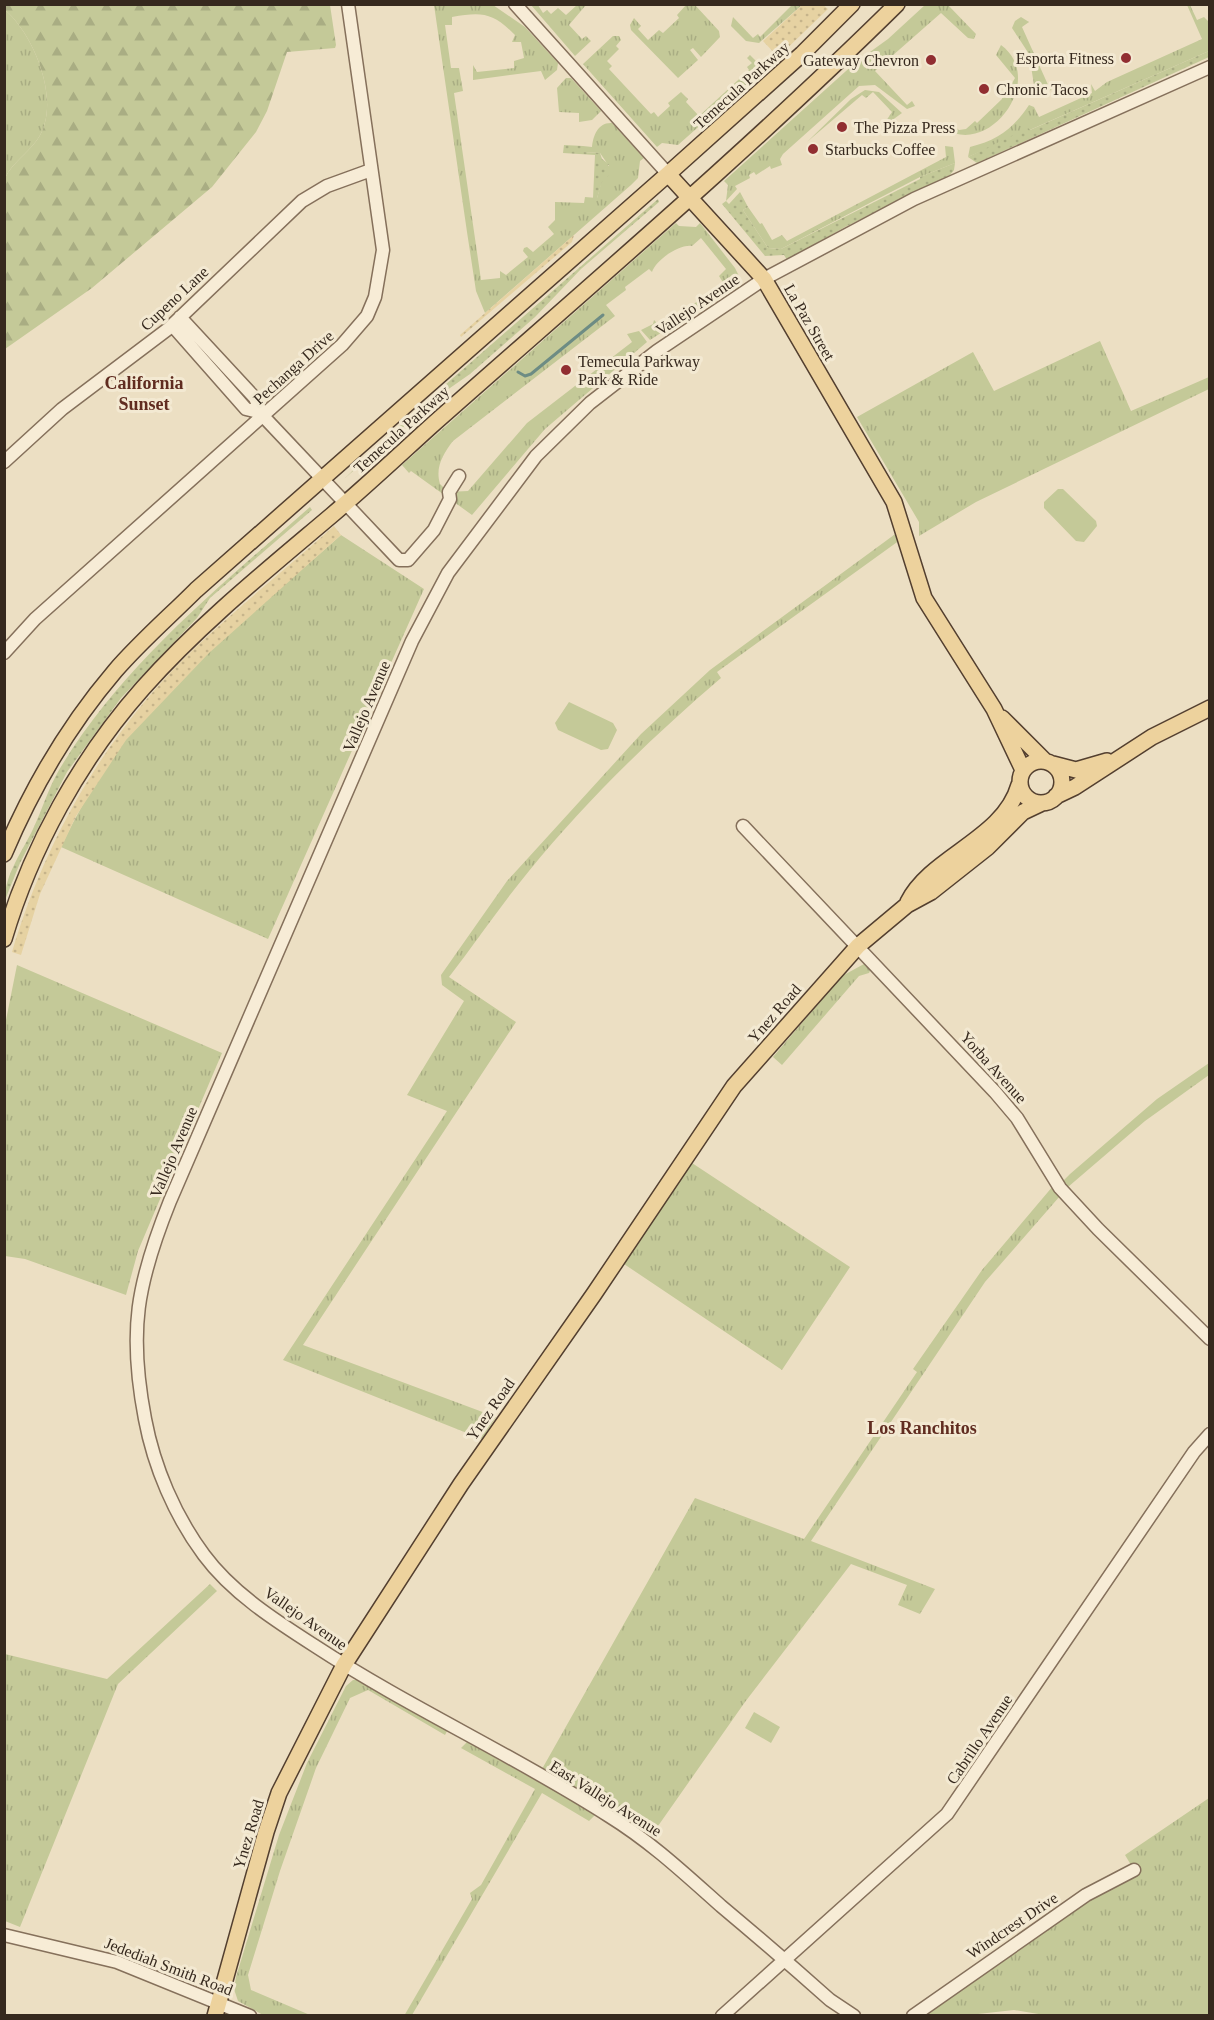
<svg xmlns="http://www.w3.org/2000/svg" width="1214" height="2020" font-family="'Times New Roman',serif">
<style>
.grass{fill:url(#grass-tufts)}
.forest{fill:url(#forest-firs)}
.sand{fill:url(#sand-dots)}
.park{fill:url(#park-dots)}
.pitch{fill:#c4c998}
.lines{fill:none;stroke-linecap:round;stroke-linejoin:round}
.stream{stroke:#6d8c84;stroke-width:3}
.minor-casing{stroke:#85705b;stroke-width:15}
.major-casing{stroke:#533f2f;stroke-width:18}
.minor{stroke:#f7ecd6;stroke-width:12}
.major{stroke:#edd29d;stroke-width:15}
.poi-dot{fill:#912e31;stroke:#f3e9d2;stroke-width:2}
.labels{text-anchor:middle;stroke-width:6;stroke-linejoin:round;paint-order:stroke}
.poi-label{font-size:16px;fill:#36291e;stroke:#f3e9d2;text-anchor:start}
.street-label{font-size:16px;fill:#36291e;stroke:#f3e9d2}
.neighbourhood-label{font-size:18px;font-weight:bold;fill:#602c20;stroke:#f3e9d2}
</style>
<defs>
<pattern id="grass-tufts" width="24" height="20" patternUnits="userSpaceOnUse" patternTransform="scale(1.5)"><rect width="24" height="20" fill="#c4c998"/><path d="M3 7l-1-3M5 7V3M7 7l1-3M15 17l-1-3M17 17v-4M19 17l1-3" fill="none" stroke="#a9ad83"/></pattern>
<pattern id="forest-firs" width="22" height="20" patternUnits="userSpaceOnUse" patternTransform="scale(1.5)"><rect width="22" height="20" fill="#c4c998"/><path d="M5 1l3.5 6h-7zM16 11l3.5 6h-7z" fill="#a9ad83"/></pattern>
<pattern id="sand-dots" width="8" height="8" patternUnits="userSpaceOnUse" patternTransform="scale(1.5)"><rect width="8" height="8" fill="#e6d2a2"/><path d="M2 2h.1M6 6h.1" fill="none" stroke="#c6b48b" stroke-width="1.8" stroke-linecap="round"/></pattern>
<pattern id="park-dots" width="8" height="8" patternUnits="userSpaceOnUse" patternTransform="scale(1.5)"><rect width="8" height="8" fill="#c4c998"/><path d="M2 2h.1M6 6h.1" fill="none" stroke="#a9ad83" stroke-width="1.8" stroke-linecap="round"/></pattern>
</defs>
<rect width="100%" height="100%" fill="#ecdfc3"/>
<path class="grass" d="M434,5H493L525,27L558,63L557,70L545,80L541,71L473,80V65L477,72L514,68V61L524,58L521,42H512L515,35C492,12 482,12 452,17V25H445L451,68H459L463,91L454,93L481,280L500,278V271L506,275L528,257L523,251L524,248L527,247L533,252L554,234L548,227L555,220V202L584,203L585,197L597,198L606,166H609L600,153L583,152V146L592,147C593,136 598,122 612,123L644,158L640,161L638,178L631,185L485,313L476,291L467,232Z
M531,5H538L543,13L547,10L551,14L558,8L566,15L577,5H586L569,25L582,39L586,36L591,41L575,56Z
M686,5H695L719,31L720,37L701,57L693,48L690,50L698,60L678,78L631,30L630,25L634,18L641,26L638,29L648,40L659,30L663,33L679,18L677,15Z
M792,5H802L759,43L746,41L731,26L733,17L753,38L758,34L760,37Z
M925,5H948L976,34L974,39L968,38L941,13L875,71L907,105L912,101L915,106L907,109L875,85L859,86L783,154L780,159L782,165L771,169L770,166L756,175L754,172L749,175L750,178L735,186L737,189L726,201L728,185L724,181L856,62L888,39Z
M1187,5H1190L1197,20L1204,17L1209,22V51L968,157L970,147C998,140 1013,129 1029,105L1034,107L1039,117L1092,93L1091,84L1095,91L1107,82L1202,39Z
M5,10C34,34 63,104 37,140C27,154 13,162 5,178Z
M1021,17L1029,22L1022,27L1049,87L1056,85L1058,87L1044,93L1035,91L1029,54L1012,28L1015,21Z
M613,36H619L621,40L616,46L619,49L607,61L612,66L609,69L651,114L654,112L658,117L670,106L668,103L681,92L688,99L686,102L699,116L749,70L747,67L752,63L747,58L750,55L760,65L774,53L777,57L678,145L662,143L657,147L583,64Z
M1001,45C1047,79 990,157 945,129L950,123L959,130L966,129L975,121L977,123L1002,99L1003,95L1007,98L1011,94L1008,90L1015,78L996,55Z
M566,78H571L601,111L592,120L579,122V113L559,112L557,88Z
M865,90L879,92L902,113L891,121L889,119L886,121L892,112L873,92L866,98L862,95L807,142L851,99Z
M945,146L953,147L955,163L920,177L781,249L768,248L743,210L748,207L760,224L762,223L772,240L782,235L787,241L946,157Z
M676,223L679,226L696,227L700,223L735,268L742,282L737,291L732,287L650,340L641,330L653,324L654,320L660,326L724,284L719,276L726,269L701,238L692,246C679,244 656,260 652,272L649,269L625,287L626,290L606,305L615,316L453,441C443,454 435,467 440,484L448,492L468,491L527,423L632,342L627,334L639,331L647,342L545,429L472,515L411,471L409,473L402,465Z
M1100,341L1131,411L1209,377V389L976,502L919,536V522L857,417L973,352L994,391Z
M898,532L900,540L717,672L721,678C652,737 586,801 529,871C501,905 476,942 449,977L516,1022L303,1345L496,1417L482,1439L283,1360L447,1111L407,1095L464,1001L442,985L441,975L507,881L641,734L710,670Z
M341,535L424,589L268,939L61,847C81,805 106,762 136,727C196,655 272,597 341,535Z
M864,964L871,969L869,973L859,976L782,1065L773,1057L842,976Z
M17,965L222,1053L138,1251L126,1295L25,1259L5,1256L4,1030Z
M1209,1063V1075L1145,1121L1068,1187L1063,1181L1070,1174L1157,1099Z
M692,1163L850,1267L782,1370L624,1264Z
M1053,1186L1060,1196L985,1282L811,1541L935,1589L920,1614L898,1605L907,1585L851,1564L745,1702L651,1836L542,1769L695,1498L804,1539L917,1372L913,1369L982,1270Z
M210,1584L217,1591L118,1684L20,1927L5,1921V1654L107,1679Z
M353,1680H358L448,1729L445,1735L368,1690L350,1698L316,1768L280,1871L248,1975L251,1990L310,2015H263L238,2001L234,1989L236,1977L279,1835L307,1763L346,1686Z
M467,1742L596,1814L589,1821L542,1793L412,2015L404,2016L472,1899L470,1893L481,1885L535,1789L461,1748Z
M1209,1798V2015L1050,2016L1014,2010L969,2015L919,2016L1134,1870L1125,1855Z"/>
<path class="forest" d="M5,4L330,5L336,45L335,48L287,52L267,111L256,132L212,187L92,288L5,349V178C13,162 27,154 37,140C63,104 34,34 5,10Z"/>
<path class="sand" d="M802,5H823L828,9L778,57L763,41Z
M574,235L572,242L461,337L460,335Z
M334,526L341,535L209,653L126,740L76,816L40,894L21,955L12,952C47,835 108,730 198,645C242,604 289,566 334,526Z"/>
<path class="park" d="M1209,51V57L977,163L968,157L1028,128L1030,130Z
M564,145L583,146V152L600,153L602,159L609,164L605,170L611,173L602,182L597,198H593L595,155L563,153Z
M955,163L954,170L950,175L845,227L787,260L784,255L765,256L722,204L726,201L729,204L740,192L748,207L743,210L768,248L781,249L920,179V177Z
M658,199L659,202L581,269L535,317L470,374L440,395L344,479L422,405Z
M310,507L312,510L210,598L197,618L121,698L67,772L20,863L5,900C4,876 23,850 33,829C42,810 48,789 59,770C122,665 219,587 310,507Z"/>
<path class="pitch" d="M1058,489H1063L1096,521L1097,526L1084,542L1076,541L1044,508V502Z
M569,702L613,723L617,730L608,749L601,750L558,730L555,723Z
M754,1712L780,1727L771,1743L745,1728Z"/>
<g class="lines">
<path class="stream" d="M518,372L525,376L531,374L603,315"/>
<defs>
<path id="minor" d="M515,4L668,174
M180,317L255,398L263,416L399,560H408L434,530L450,499L449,492L459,476
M172,325L246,409L259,412
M4,462L62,409L168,329L302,201L327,186L371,170
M4,653L35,619L342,345L367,316L375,297L383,250L348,4
M743,826L995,1092L1017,1118L1060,1188L1098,1229L1210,1339
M4,1935L117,1962L250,2016
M722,2016L947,1814L1194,1452L1210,1434
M854,2016L830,2000C794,1968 758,1937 721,1906C685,1874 651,1842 609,1816C514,1755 410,1708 315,1646C276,1621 232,1593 204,1555C175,1516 154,1467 145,1419C128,1331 137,1283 170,1201L412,641L448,573L536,456L590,403L657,351L764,279L914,199L1210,67
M913,2016L1086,1895L1134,1870"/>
<path id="major" d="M668,174L764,279L894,502L924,598L994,709L1023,770
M1002,718L1044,760
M1020 782a21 21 0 1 1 42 0a21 21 0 1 1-42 0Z
M1053,764L1076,770L1107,761
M1056,796L1075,787L1152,737L1210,708
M4,854C32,788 68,726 115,671C140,642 169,617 196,590L668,174L802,54L852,4
M908,902C931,856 1004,839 1019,785
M4,939C31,848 80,759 143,688C200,624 267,570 332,515C365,487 397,457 430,427C587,288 747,152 897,4
M215,2016L266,1832L279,1793L344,1665L461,1484L594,1294L734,1086L858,946L907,905L931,892L988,847L1023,812L1042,803"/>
</defs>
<use href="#minor" class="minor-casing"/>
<use href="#major" class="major-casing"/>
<use href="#minor" class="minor"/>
<use href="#major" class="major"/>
</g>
<g class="poi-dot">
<circle cx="1126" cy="58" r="6"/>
<circle cx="931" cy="60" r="6"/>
<circle cx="984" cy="89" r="6"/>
<circle cx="842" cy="127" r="6"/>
<circle cx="813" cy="149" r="6"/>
<circle cx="566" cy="370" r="6"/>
</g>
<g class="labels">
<g class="poi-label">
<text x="1114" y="64" text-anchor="end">Esporta Fitness</text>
<text x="919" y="66" text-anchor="end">Gateway Chevron</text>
<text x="996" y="95">Chronic Tacos</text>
<text x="854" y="133">The Pizza Press</text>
<text x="825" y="155">Starbucks Coffee</text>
<text x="578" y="367">Temecula Parkway<tspan x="578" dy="18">Park &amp; Ride</tspan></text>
</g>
<g class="street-label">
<text transform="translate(741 85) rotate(-42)" y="6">Temecula Parkway</text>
<text transform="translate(174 298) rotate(-43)" y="6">Cupeno Lane</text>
<text transform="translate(697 304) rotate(-34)" y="6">Vallejo Avenue</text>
<text transform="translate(810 322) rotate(60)" y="6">La Paz Street</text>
<text transform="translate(293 367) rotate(-42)" y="6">Pechanga Drive</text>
<text transform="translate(401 429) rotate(-42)" y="6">Temecula Parkway</text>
<text transform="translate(366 706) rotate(-67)" y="6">Vallejo Avenue</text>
<text transform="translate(774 1013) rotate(-49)" y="6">Ynez Road</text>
<text transform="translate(994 1067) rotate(48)" y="6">Yorba Avenue</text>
<text transform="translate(173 1152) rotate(-67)" y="6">Vallejo Avenue</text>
<text transform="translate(490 1409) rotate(-55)" y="6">Ynez Road</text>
<text transform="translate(306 1618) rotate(35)" y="6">Vallejo Avenue</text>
<text transform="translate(979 1739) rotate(-56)" y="6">Cabrillo Avenue</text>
<text transform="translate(606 1798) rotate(32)" y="6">East Vallejo Avenue</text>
<text transform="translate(248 1834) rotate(-73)" y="6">Ynez Road</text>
<text transform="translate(1012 1925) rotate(-34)" y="6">Windcrest Drive</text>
<text transform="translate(169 1966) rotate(21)" y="6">Jedediah Smith Road</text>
</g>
<g class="neighbourhood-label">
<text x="144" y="389">California<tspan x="144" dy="21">Sunset</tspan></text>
<text x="922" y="1434">Los Ranchitos</text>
</g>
</g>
<rect width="1214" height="2020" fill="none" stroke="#36291e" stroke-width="12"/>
</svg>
